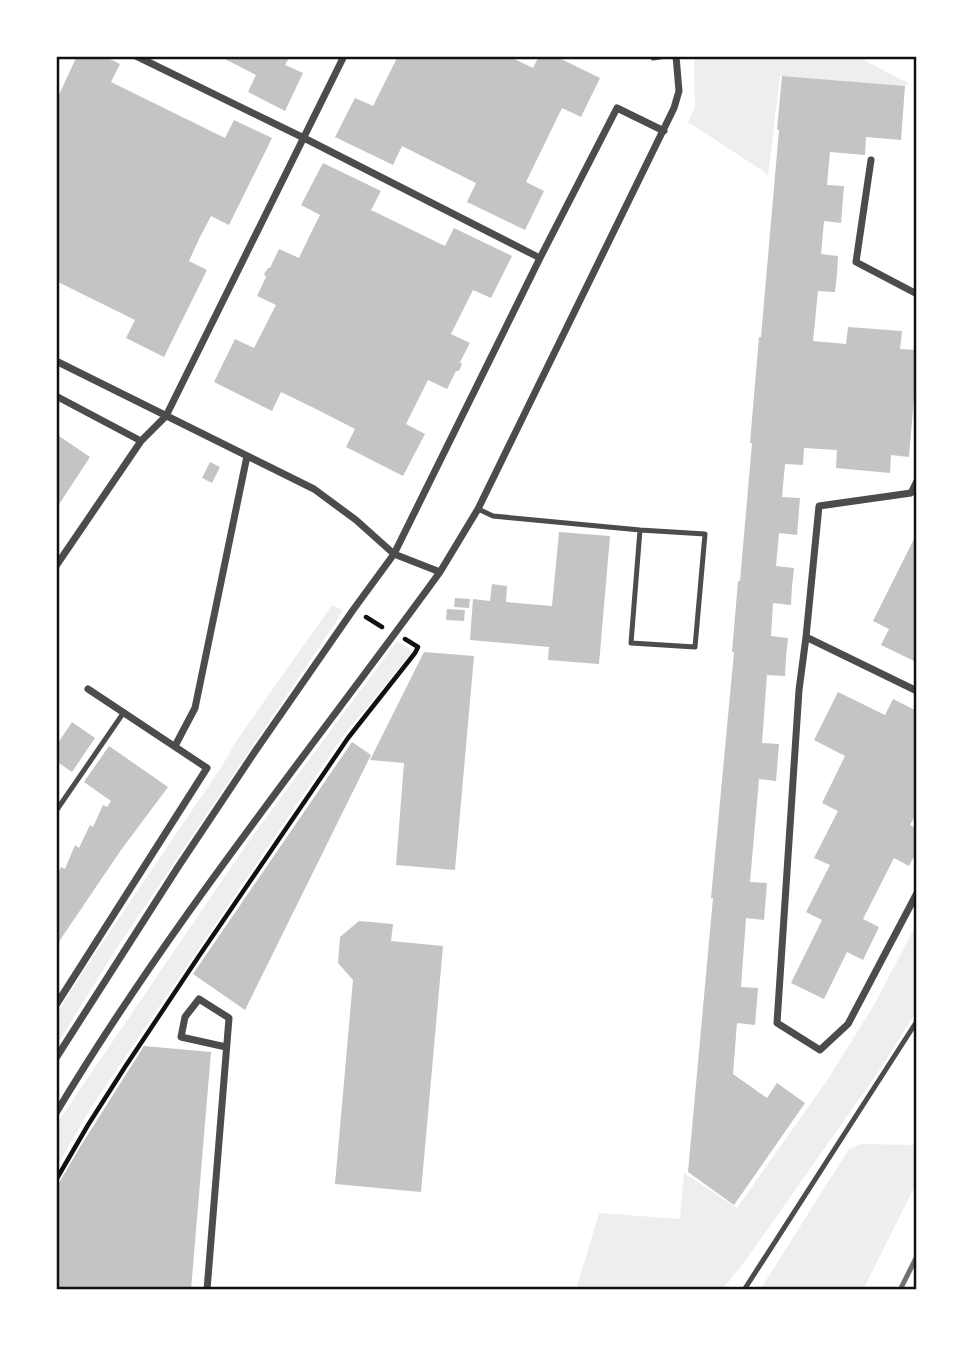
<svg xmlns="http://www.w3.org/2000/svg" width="973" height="1346" font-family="Lora,serif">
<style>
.green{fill:#eee}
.building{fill:#c4c4c4}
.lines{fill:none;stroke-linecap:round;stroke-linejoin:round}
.path{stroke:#111;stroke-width:4.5}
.service{stroke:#4c4c4c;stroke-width:5}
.minor{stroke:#4c4c4c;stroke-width:7}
.rail{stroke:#707070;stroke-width:5}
.neatline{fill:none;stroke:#111;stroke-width:2.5}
</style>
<rect width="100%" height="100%" fill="#fff"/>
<path class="green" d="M698,56H856L908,83L905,86L780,76L768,176L763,171L688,122L695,107L694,61L695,57Z
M332,605L343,610L336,622L113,954L56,1046V1015L84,970L222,766L237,740Z
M397,641L413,651L343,736L92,1106L56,1168V1126L64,1113L251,838Z
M917,923V1010L881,1068L745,1261L722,1290H576L599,1213L680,1219L684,1173L737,1208L826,1082L874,1005Z
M861,1144L917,1145V1182L863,1290H760L849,1149Z"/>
<path class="building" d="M77,56H104L120,64L111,82L225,138L234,120L272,138L229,225L211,216L199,239L189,261L207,270L164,357L126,338L135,320L56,281V145L58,141L56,140V101Z
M219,56H290L285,65L303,73L285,111L248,92L256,75Z
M398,56H508L533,68L539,56H555L600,78L581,117L562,108L526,182L544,191L525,230L467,202L476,183L402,146L393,165L335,137L355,98L373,106Z
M782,76L905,86L901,140L866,137L865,155L830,152L827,185L844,186L841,223L824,221L821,254L838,256L837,274L835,292L818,291L813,341L846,344L848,327L902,331L900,349L917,350V361L909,457L891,455L890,473L836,468L837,450L804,448L803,465L785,464L782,497L800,498L797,535L779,533L776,566L794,568L792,586L791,605L773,603L771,636L788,638L786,657L785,676L767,675L762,743L779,744L776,781L759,779L750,882L767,883L764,920L746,918L741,987L758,988L755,1025L737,1023L733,1074L767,1098L777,1083L805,1103L734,1205L688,1172L713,898H711L734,652H732L738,581H740L752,443H750L759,337H761L779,130L777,129Z
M323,163L381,191L371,210L445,246L454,228L512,256L491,298L473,290L451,334L470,343L460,362L462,364L459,371H456L447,389L428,380L406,424L425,434L403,476L346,447L355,429L318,410L281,392L272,411L214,382L235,339L254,348L276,305L257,296L266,277L264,274L268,268H270L279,249L299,258L309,237L320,215L301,205Z
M56,434L90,457L56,509Z
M210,462L220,467L212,483L202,478Z
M559,532L610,536L599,664L548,660L549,647L470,640L473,599L490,601L492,584L507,586L506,602L552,606Z
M917,533V655L914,661L881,645L889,629L873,621Z
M455,598L470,599L469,608L454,607Z
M447,609L465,610L464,621L446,620Z
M424,652L474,656L455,870L396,865L404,763L370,760Z
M838,692L885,715L893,699L917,711V812L910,825L917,829V851L909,866L894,858L863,919L879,927L863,960L847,952L824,999L791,983L822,920L806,912L830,865L814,858L838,811L822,803L845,756L814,740Z
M72,722L95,738L72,772L56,761V746Z
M352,742L371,755L245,1010L193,974Z
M109,746L168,787L121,850L56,946V878L61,867L65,869L75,845L79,848L90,825L93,827L103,805L107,807L111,801L84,782Z
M359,921L393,924L391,941L443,946L421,1192L335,1184L353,980L338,963L340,937Z
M144,1046L211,1052L191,1290H56V1188L80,1147Z"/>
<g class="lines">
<path class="path" d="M366,617L382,627
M56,1180L88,1125L125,1067L199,956L348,738L415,653L418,647L405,639"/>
<path class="service" d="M653,58L666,56
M478,509L493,516L640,530L705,534L695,647L631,643L640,530
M56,811L124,712
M744,1290L917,1021"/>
<path class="minor" d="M136,56L304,138L540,258
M871,160L856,262L917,294
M56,361L314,489L356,520L394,554L440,572L478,509L674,108L679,91L676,56
M56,396L141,441
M917,481L911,493L819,506L806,637L917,691
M56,566L141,441L166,416L344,56
M806,637L799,690L777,1023L820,1050L848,1024L917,893
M175,746L195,708L247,456
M56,1005L207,768L88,689
M56,1058L178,867L256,750L353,610L394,554L540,258L617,108L664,131
M56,1113C170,923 310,751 440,572
M207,1290L229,1018L199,999L185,1017L181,1037L226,1047"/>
<path class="rail" d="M900,1290L917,1256
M915,1290L917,1287"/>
</g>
<rect width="973" height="1346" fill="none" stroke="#ffffff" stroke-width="116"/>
<rect x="58" y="58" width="857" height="1230" class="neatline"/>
</svg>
